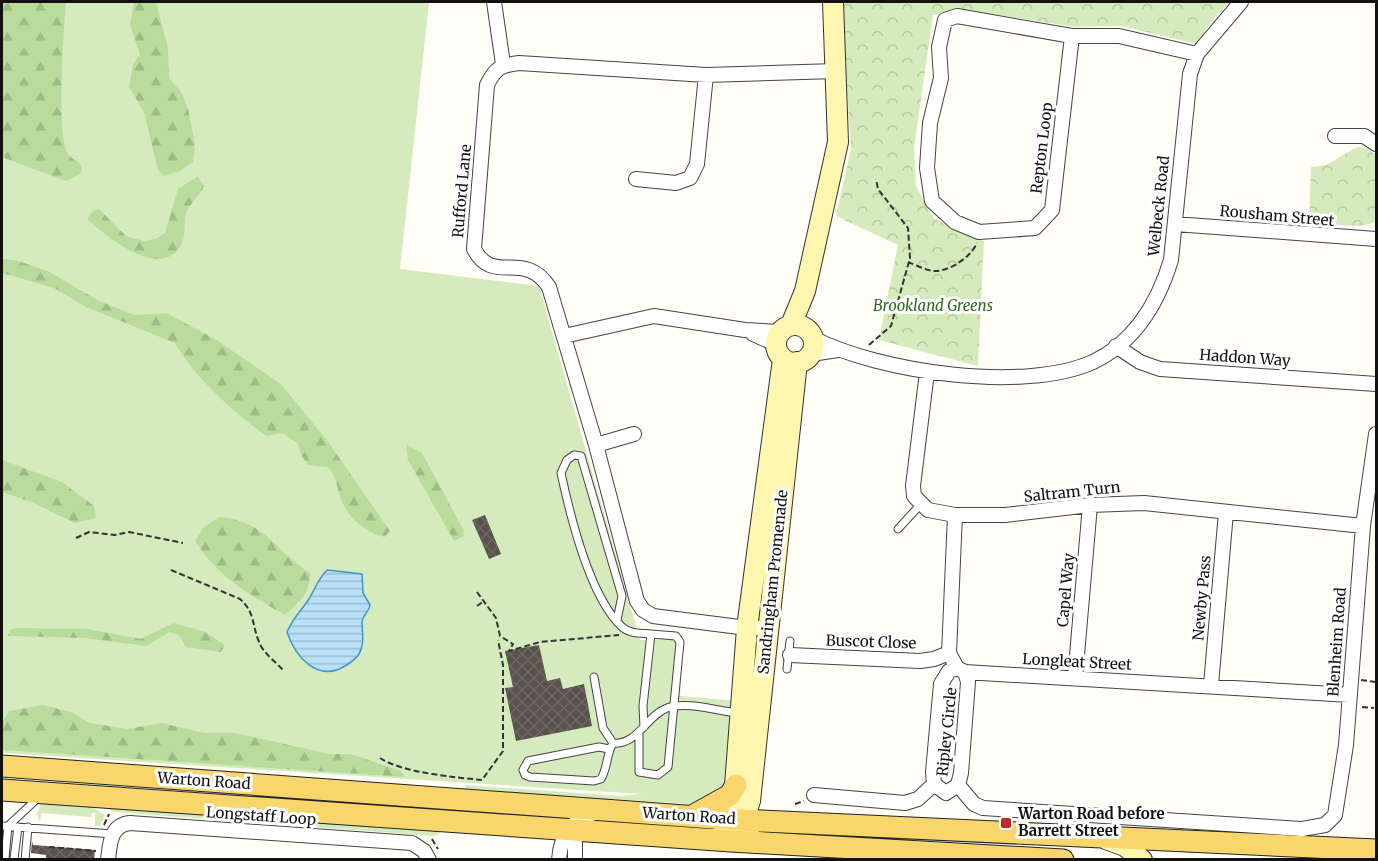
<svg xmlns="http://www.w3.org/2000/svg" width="1378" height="861" font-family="Merriweather,serif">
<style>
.grass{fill:#d5ebbd}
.forest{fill:url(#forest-firs)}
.park{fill:url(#park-crowns)}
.water{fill:url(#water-rules);stroke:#3f96cf;stroke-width:1.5}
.building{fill:url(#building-cross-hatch)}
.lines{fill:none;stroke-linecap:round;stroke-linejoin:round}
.lane-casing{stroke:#444;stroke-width:9}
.street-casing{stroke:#444;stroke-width:16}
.secondary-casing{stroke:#333;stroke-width:22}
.primary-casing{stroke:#222;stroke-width:23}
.path{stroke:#333;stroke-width:2;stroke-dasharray:6 3;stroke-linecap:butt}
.lane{stroke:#fff;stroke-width:7}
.street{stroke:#fff;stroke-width:14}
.secondary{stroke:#fff6b0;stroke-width:20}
.primary{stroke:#f9d66b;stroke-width:21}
.poi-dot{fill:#c4262e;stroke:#fff;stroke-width:2}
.labels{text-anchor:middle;stroke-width:6;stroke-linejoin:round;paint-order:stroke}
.street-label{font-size:15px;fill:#111;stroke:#fff}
.park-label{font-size:15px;font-style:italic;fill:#2f6b1f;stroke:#fff}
.poi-label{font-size:15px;font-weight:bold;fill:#111;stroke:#fff;text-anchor:start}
</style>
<defs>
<pattern id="forest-firs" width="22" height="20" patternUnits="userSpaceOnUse" patternTransform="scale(1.5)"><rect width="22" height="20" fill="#b9dc9c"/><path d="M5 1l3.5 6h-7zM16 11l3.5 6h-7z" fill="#9ebc85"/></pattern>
<pattern id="park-crowns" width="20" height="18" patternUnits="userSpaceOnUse" patternTransform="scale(1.5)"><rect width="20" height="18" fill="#d5ebbd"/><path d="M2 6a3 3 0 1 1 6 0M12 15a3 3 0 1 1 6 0" fill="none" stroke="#b6c8a1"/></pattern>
<pattern id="water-rules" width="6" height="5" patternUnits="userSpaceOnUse" patternTransform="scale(1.5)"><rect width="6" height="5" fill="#b9e0f7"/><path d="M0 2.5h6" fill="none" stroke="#9ebfd3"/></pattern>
<pattern id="building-cross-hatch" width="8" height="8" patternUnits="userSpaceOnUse" patternTransform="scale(1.5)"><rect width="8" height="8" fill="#5a524d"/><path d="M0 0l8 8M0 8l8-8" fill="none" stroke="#6d6662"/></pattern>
</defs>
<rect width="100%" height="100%" fill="#fffdf5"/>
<path class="grass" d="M2,2H429L400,269L539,286L640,640L682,639L680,696L738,701L729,786L699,803L689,804C615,798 540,797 466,792L465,785L619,796L642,794L2,753Z
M41,803L91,806L105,815L100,826H95V813H92L91,817L41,813L40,822L37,815Z
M93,803L445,830L434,836L114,812Z"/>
<path class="forest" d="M2,2H66C64,25 56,139 68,154C71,158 78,161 82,166L81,173L66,181L2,157Z
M134,2H156L168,48L169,78L181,92L188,108L195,144L193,162L180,171L164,176L158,170L144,112L129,87L133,64L140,54L130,25Z
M198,176L204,186C200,196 190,203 186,213C183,222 187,235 181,245C161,282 106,236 87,219L92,212L99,209L126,236L144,241L156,239L165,233L178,189Z
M2,259L15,260L48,271L99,301L135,315L166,313L215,339L281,384L329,443L390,531L385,537C369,534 351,520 344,506C336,492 339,479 328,467L308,465L301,455L298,444L283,433L267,436C236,415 193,376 175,343L86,307L54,288L2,273Z
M406,444L422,453L463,529L464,536L454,541L408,460Z
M2,460L62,482L94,506L96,518L75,523L31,502L2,492Z
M219,517C266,521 274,550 310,573C311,593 299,602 285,615C249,595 218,577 195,541L204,527Z
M173,623L205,632L225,645L221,652L186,647L179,635L170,632L146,646L85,638L8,636L10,630L17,628L87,629L141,639Z
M43,705L71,712L90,723L127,729L162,723L204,733H235L329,754H351L401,771L405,777L2,750V723L9,711Z"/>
<path class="park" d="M841,2H1230L1214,18L1196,44L1121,26L1075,27L965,10L933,15L914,148L916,186L934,219L984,241L978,366L879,340L898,245L836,216L851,149Z
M1357,147L1369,149L1376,156V222L1362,226L1309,224L1311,167L1326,165Z"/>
<path class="water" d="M327,570L362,574L363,593L370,605C369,612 362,616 362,622C362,632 365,644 359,654C356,659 350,663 345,666C317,683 295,656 287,632C293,618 301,611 309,599C315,589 318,579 327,570Z"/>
<path class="building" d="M485,515L501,554L489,559L472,520Z
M539,645L547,681L560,678L563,689L584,684L592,726L516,741L505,688L513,687L505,651Z
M32,841L33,845L95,850L94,860H46V855L31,853Z"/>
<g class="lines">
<defs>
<path id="lane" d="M898,529L921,504
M617,620L622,596L581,456L574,455L567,460L561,473C570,515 590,596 621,626C629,634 641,633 651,634
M787,669L790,641
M594,677L603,728L613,743C637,746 647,715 667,708C687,701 717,711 738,713
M639,732V772L658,775L668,767L680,642L676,636L651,634L643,706L644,727
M609,749L599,747L528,761L523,770L525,775L530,777L594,781L601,779C608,767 606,755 613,743
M2,826L113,834
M5,858L8,826L39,797
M14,859L18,827
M25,860L28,827"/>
<path id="street" d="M494,2L503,64
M1072,36L1052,210L1035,228L979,232L955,222L932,201L927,168L930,123L941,78L939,47L945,20L957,16L1072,36H1119L1197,54
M1335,136H1364L1376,144
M636,179L676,183L690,178L697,164L706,75
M1175,224L1376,239
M753,334L776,344
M564,336L654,316L745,330L780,332
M813,338C879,372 1024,393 1093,362C1135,342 1158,303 1171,260L1190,74L1197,54L1241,2
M1116,346L1140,362L1160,369L1376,384
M811,354L838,350
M927,372L913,486L914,496L928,510L955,515H1005L1090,505L1144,503L1363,526
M596,445L634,434
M955,515L949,653L957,668L965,672L1350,695
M767,628H747L653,616L643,610L637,601L596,445L549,287C524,249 493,286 474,249L487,85C495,68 501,65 519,63L706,75L836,71
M790,655L920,661L934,659L949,653
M957,668L949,671L941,684L933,772L934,784L946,793L958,785L961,773L968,682L965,672
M1075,678L1090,505
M1211,685L1226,512
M958,785L974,804L983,808L1302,829L1325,825L1335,815L1346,745L1363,526L1376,434
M814,795L905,803L918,799L934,784
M566,826L575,841V860
M108,860C110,844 110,825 130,823L412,843L424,851L429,860
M559,860C561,832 571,821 597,812"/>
<path id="secondary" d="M791,325L805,291L838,142L833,2
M776 344a19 19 0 1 1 38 0a19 19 0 1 1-38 0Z
M749,829L733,812L747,628L783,359
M1106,839L1125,846L1142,860
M714,840C731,831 745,820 750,801L797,362"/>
<path id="primary" d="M2,766L740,820L1376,850
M2,790L731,841L1063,860
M694,815L730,795L736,785"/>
</defs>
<use href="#lane" class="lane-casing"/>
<use href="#street" class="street-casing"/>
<use href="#secondary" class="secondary-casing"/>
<use href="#primary" class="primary-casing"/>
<path class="path" d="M908,262C916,265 927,271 935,271C950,271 971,257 977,243
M869,345L891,326L910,258L908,228L878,189L876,179
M76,538L89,532L115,535L129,532L183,543
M171,570L240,599C255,612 252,625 259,642C263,653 276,662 284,671
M477,592L496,618L500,636L513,644L509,651L540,642L619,635
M477,606L484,601
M1361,680L1376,682
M1362,707L1374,708
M380,758C403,773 454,777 482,780L503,751V665L498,640
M795,804L804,801
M104,825L109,814
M432,839L438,849
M49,847L96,851"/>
<use href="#lane" class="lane"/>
<use href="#street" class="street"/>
<use href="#secondary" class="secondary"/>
<use href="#primary" class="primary"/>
</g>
<rect class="poi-dot" x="1000" y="817" width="12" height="12" rx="3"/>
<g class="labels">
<g class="street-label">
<text transform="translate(1042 148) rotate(-83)" y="5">Repton Loop</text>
<text transform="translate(462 191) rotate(-85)" y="5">Rufford Lane</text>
<text transform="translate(1159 206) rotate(-84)" y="5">Welbeck Road</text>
<text transform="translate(1277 216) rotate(5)" y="5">Rousham Street</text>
<text transform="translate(1245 358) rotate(4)" y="5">Haddon Way</text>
<text transform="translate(1072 492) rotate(-6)" y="5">Saltram Turn</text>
<text transform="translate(773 582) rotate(-84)" y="5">Sandringham Promenade</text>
<text transform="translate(1066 590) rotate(-85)" y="5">Capel Way</text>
<text transform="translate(1202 598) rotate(-85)" y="5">Newby Pass</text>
<text transform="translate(871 642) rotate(2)" y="5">Buscot Close</text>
<text transform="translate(1337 642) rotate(-86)" y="5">Blenheim Road</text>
<text transform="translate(1077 662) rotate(3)" y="5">Longleat Street</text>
<text transform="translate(947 732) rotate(-84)" y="5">Ripley Circle</text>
<text transform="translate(204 781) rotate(4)" y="5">Warton Road</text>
<text transform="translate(261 816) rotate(4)" y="5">Longstaff Loop</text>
<text transform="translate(689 816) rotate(4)" y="5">Warton Road</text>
</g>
<g class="park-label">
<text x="933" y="311">Brookland Greens</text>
</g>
<g class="poi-label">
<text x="1018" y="819">Warton Road before<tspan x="1018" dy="17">Barrett Street</tspan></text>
</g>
</g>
<rect width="1378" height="861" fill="none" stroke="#111111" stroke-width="6"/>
</svg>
